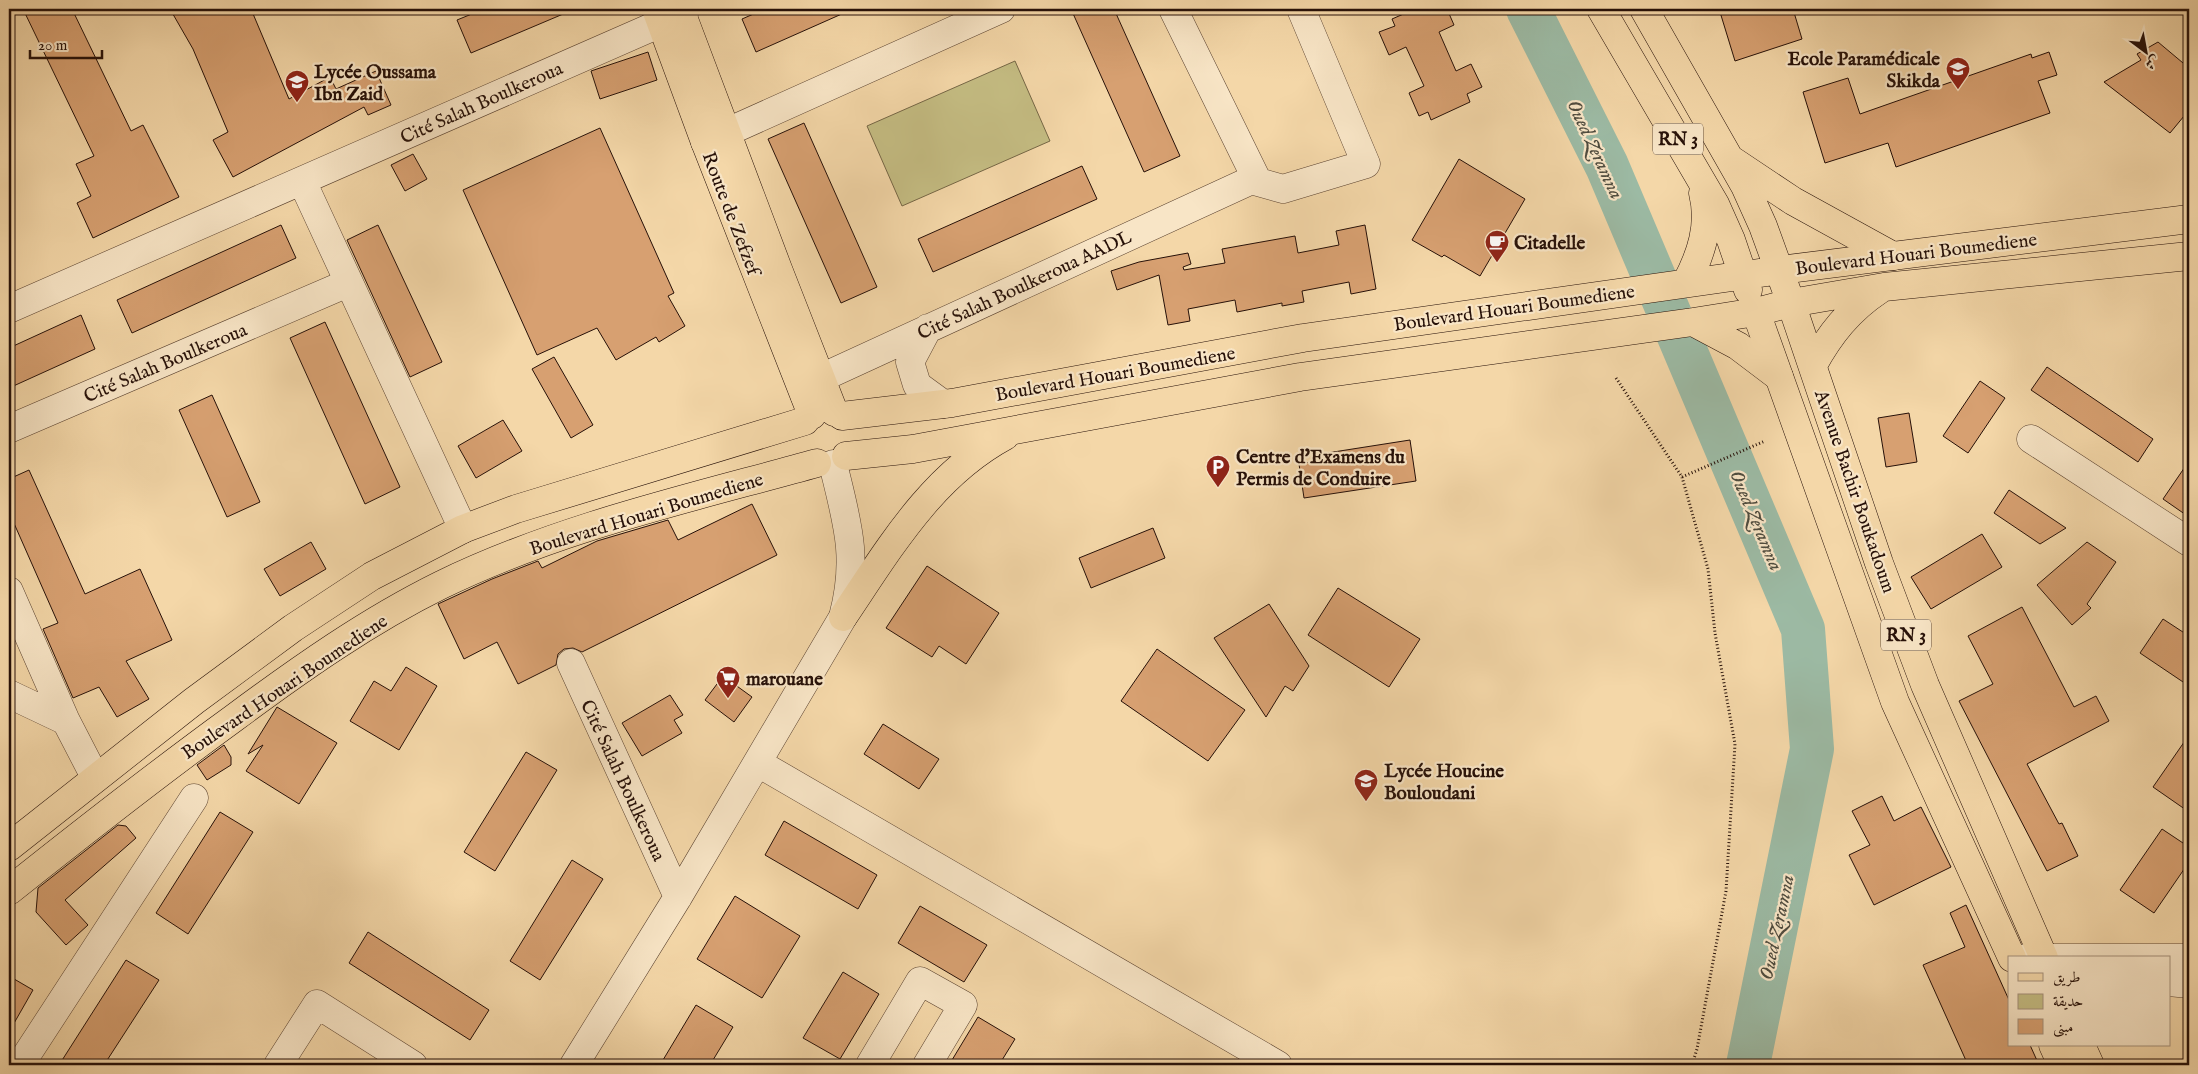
<svg xmlns="http://www.w3.org/2000/svg" width="2198" height="1074" font-family="'IM FELL English',Amiri,serif">
<style>
.green{fill:#c4bc82;stroke:#756645}
.lines{fill:none;stroke-linecap:round;stroke-linejoin:round}
.river{stroke:#9cbaa4;stroke-width:44}
.building{fill:#d7a071;stroke:#261008}
.minor-casing{stroke:#5a4230;stroke-width:29}
.major-casing{stroke:#261008;stroke-width:29}
.highway-casing{stroke:#261008;stroke-width:29}
.path{stroke:#261008;stroke-width:3;stroke-dasharray:1 2.5;stroke-linecap:butt}
.minor{stroke:#f8e5c6;stroke-width:28}
.major{stroke:#f4d7a8;stroke-width:28}
.highway{stroke:#f4d7a8;stroke-width:28}
.labels{text-anchor:middle;stroke-width:4.5;stroke-linejoin:round;paint-order:stroke}
.shield{fill:#f8e5c6;stroke:#655041;stroke-width:1}
.shield-label{font-size:18px;font-weight:bold;fill:#261008}
.poi-label{font-size:19px;font-weight:bold;fill:#261008;stroke:#f8e5c6;text-anchor:start}
.street-label{font-size:19px;fill:#261008;stroke:#f8e5c6}
.water-label{font-size:20px;font-style:italic;fill:#4f4c3f;stroke:#f8e5c6}
</style>
<rect width="100%" height="100%" fill="#f4d7a8"/>
<filter id="stains"><feTurbulence type="fractalNoise" baseFrequency=".004" numOctaves="4"/><feColorMatrix values="0 0 0 0 .2 0 0 0 0 .09 0 0 0 0 .02 0 0 0 .5 -.17"/></filter>
<radialGradient id="worn" r=".72"><stop offset=".6" stop-color="#630" stop-opacity="0"/><stop offset="1" stop-color="#630" stop-opacity=".3"/></radialGradient>
<path class="green" d="M1015,61L1050,141L902,206L867,126Z"/>
<g class="lines">
<path class="river" d="M1528,9L1607,166L1803,629L1812,749L1748,1065"/>
</g>
<path class="building" d="M23,9H72L131,131L143,125L179,197L93,238L77,203L91,196L76,164L94,156Z
M170,9H251L289,99L330,77L336,89L376,71L391,105L368,115L364,107L233,177L213,140L228,132L193,49Z
M484,9H575L471,53L457,20Z
M765,9H853L756,52L742,19Z
M1071,9H1114L1180,156L1144,172Z
M1415,9H1447L1454,25L1439,32L1456,71L1471,64L1482,87L1467,94L1470,102L1431,120L1428,112L1419,116L1409,93L1424,86L1406,47L1389,55L1379,32L1395,26L1392,19Z
M1730,9H1793L1802,39L1735,61L1720,12Z
M2158,42L2189,68V110L2170,133L2104,82L2141,60L2137,54Z
M648,52L657,80L600,99L591,71Z
M2049,52L2057,75L2038,81L2050,113L1896,167L1888,143L1825,163L1803,92L1848,78L1860,114L2031,54L2032,58Z
M804,123L877,287L841,303L768,139Z
M600,128L674,293L668,296L685,326L659,342L656,337L616,360L597,328L537,355L463,190Z
M413,154L427,179L405,191L391,165Z
M1459,159L1525,199L1480,276L1444,255L1442,257L1412,240Z
M1082,166L1097,199L933,272L918,239Z
M281,225L296,258L132,333L117,300Z
M378,225L442,362L410,377L347,240Z
M1365,225L1376,289L1351,294L1349,282L1302,291L1304,302L1282,306V303L1237,312L1235,300L1188,309L1190,321L1168,325L1159,275L1117,290L1111,271L1139,262L1188,253L1191,264L1183,267L1184,270L1225,263L1222,249L1295,236L1298,253L1339,245L1336,231Z
M81,315L95,349L9,388V348Z
M325,322L400,487L365,504L290,338Z
M554,357L593,425L571,438L532,369Z
M2047,367L2153,439L2138,462L2031,390Z
M1980,381L2005,398L1968,453L1943,436Z
M212,395L260,502L227,517L179,410Z
M1909,413L1917,462L1886,467L1878,418Z
M503,420L522,451L476,478L458,446Z
M1410,440L1416,481L1304,498L1299,464L1328,459L1327,453Z
M2189,461V517L2163,499Z
M29,470L85,594L140,569L172,640L126,661L149,699L117,717L99,687L73,698L43,629L58,623L9,512V479Z
M2009,490L2066,528L2040,544L1994,513Z
M752,504L777,555L582,652L573,648L564,649L558,654L556,665L518,684L497,642L464,659L438,604L492,579L538,561L542,568L597,541L668,520L678,540Z
M1153,528L1165,558L1091,588L1079,558Z
M1982,534L2002,567L1931,609L1911,577Z
M311,542L326,569L280,596L264,569Z
M2087,542L2116,562L2087,604L2091,608L2072,625L2037,585Z
M927,566L999,613L966,664L939,646L932,657L886,628Z
M1338,588L1420,639L1389,687L1308,635Z
M1269,604L1309,666L1293,691L1285,686L1266,717L1214,638Z
M2022,607L2074,707L2096,696L2109,721L2027,764L2059,824L2062,823L2078,856L2047,871L1959,701L1993,684L1968,636Z
M2163,619L2189,636V686L2140,653Z
M1157,649L1245,710L1208,761L1121,701Z
M406,667L437,686L399,750L350,721L374,681L391,691Z
M723,676L752,697L734,722L705,700Z
M670,695L683,715L674,720L682,733L642,756L622,723Z
M277,707L337,743L299,804L246,771L263,745L248,754Z
M883,724L939,759L919,789L864,754Z
M2189,735V812L2153,787Z
M224,745L231,757V765L207,780L197,765Z
M526,752L557,770L495,871L464,852Z
M1882,796L1894,821L1921,807L1951,867L1874,905L1849,855L1870,845L1852,811Z
M220,812L253,832L188,934L156,913Z
M784,821L877,875L858,909L765,855Z
M118,825L126,826L136,838L65,900L88,925L66,945L36,912L38,888Z
M2162,829L2189,847V862L2154,913L2120,890Z
M572,860L603,879L540,980L510,961Z
M735,896L800,936L762,998L697,959Z
M1966,905L2009,1000V1045H2030L2039,1065H1968L1923,965L1965,947L1950,913Z
M920,906L987,945L964,982L898,943Z
M368,932L489,1010L470,1040L349,963Z
M126,960L159,980L104,1065H59Z
M843,972L879,994L840,1059L803,1038Z
M9,976L33,990L9,1032Z
M696,1005L733,1027L710,1065H660Z
M978,1017L1015,1039L999,1065H949Z"/>
<g class="lines">
<defs>
<path id="minor" d="M705,142L1001,9
M1251,180L1283,189L1366,164L1301,9
M302,181L463,529
M9,309L684,13
M928,328L910,362L917,385L943,404
M805,396L821,378L1256,178L1173,9
M9,429L348,283
M2031,439L2189,542
M9,591L66,721L95,777
M571,663L678,897
M9,694L66,721
M758,763L1278,1065
M2026,958H2189
M2169,982L2189,984
M20,1065L194,798
M278,1065L317,1004L413,1065
M574,1065L678,897L843,617C859,557 847,522 833,464
M870,1065L920,981L963,1005L927,1065"/>
<path id="major" d="M656,9L705,142L812,415
M680,9L778,269L834,412
M1780,270L2189,219
M1756,312L1895,702L2012,958
M1813,365C1830,334 1849,310 1879,290
M2044,958L1925,685L1879,563L1791,303L1884,287L2189,256
M2053,1045L2062,1065
M2081,1045L2090,1065"/>
<path id="highway" d="M1601,9L1715,204L1731,240L1748,290
M1733,161L1793,201L1893,256
M1686,283C1701,255 1711,225 1703,193
M1693,322L1738,346L1779,377
M842,416L952,403L1303,338L1780,270
M846,456L913,449L1300,377L1693,322L1756,312L1791,303L1763,226L1745,186L1644,9
M843,617C889,549 931,476 1005,436
M9,847L194,701L293,628L372,576L463,529L516,509L805,421
M9,891C83,832 157,774 234,718C300,669 368,621 441,585C560,527 691,498 817,463"/>
</defs>
<use href="#minor" class="minor-casing"/>
<use href="#major" class="major-casing"/>
<use href="#highway" class="highway-casing"/>
<path class="path" d="M1616,378L1682,477L1708,569L1715,633L1735,744L1726,891L1697,1049L1692,1065
M1682,477L1765,441"/>
<use href="#minor" class="minor"/>
<use href="#major" class="major"/>
<use href="#highway" class="highway"/>
</g>
<defs>
<symbol id="university-pin" viewBox="-11 -11 22 30"><path d="M0 17L-7.5 6A9.5 9.5 0 1 1 7.5 6Z" fill="#8f2418" stroke="#f8e5c6"/><path d="M0-5L7-2L0 1L-7-2ZM-4 1L0 2.5L4 1V4Q0 6-4 4Z" fill="#fff"/></symbol>
<symbol id="school-pin" viewBox="-11 -11 22 30"><path d="M0 17L-7.5 6A9.5 9.5 0 1 1 7.5 6Z" fill="#8f2418" stroke="#f8e5c6"/><path d="M0-5L7-2L0 1L-7-2ZM-4 1L0 2.5L4 1V4Q0 6-4 4Z" fill="#fff"/></symbol>
<symbol id="cafe-pin" viewBox="-11 -11 22 30"><path d="M0 17L-7.5 6A9.5 9.5 0 1 1 7.5 6Z" fill="#8f2418" stroke="#f8e5c6"/><path d="M-5.5-4.5H6V0H3Q3 3.5 0 3.5H-2.5Q-5.5 3.5-5.5 0ZM3-3.2v2h1.7v-2ZM-6 4.5H4V6H-6Z" fill="#fff"/></symbol>
<symbol id="parking-pin" viewBox="-11 -11 22 30"><path d="M0 17L-7.5 6A9.5 9.5 0 1 1 7.5 6Z" fill="#8f2418" stroke="#f8e5c6"/><path d="M-3.5-5.5H1a3.5 3.5 0 0 1 0 7H-1V5.5H-3.5ZM-1-3.4V-.6H.8a1.4 1.4 0 0 0 0-2.8Z" fill="#fff"/></symbol>
<symbol id="supermarket-pin" viewBox="-11 -11 22 30"><path d="M0 17L-7.5 6A9.5 9.5 0 1 1 7.5 6Z" fill="#8f2418" stroke="#f8e5c6"/><path d="M-6-5.5h2.5l.6 2H6L4.5 2H-2.5L-4.4-4H-6ZM-1.5 3.2a1.3 1.3 0 1 0 .1 0ZM3 3.2a1.3 1.3 0 1 0 .1 0Z" fill="#fff"/></symbol>
</defs>
<g fill-rule="evenodd">
<use href="#university-pin" x="1944" y="55" width="28" height="38"/>
<use href="#school-pin" x="283" y="68" width="28" height="38"/>
<use href="#cafe-pin" x="1483" y="228" width="28" height="38"/>
<use href="#parking-pin" x="1204" y="453" width="28" height="38"/>
<use href="#supermarket-pin" x="714" y="664" width="28" height="38"/>
<use href="#school-pin" x="1352" y="767" width="28" height="38"/>
</g>
<g class="labels">
<g class="shield">
<rect x="1653" y="123.5" width="50" height="31" rx="4"/>
<rect x="1881" y="619.5" width="50" height="31" rx="4"/>
</g>
<g class="shield-label">
<text x="1678" y="145">RN 3</text>
<text x="1906" y="641">RN 3</text>
</g>
<g class="poi-label">
<text x="1940" y="65" text-anchor="end">Ecole Paramédicale<tspan x="1940" dy="22">Skikda</tspan></text>
<text x="314" y="78">Lycée Oussama<tspan x="314" dy="22">Ibn Zaid</tspan></text>
<text x="1514" y="249">Citadelle</text>
<text x="1236" y="463">Centre d'Examens du<tspan x="1236" dy="22">Permis de Conduire</tspan></text>
<text x="746" y="685">marouane</text>
<text x="1384" y="777">Lycée Houcine<tspan x="1384" dy="22">Bouloudani</tspan></text>
</g>
<g class="street-label">
<text transform="translate(481 102) rotate(-24)" y="7">Cité Salah Boulkeroua</text>
<text transform="translate(732 213) rotate(69)" y="7">Route de Zefzef</text>
<text transform="translate(1916 253) rotate(-7)" y="7">Boulevard Houari Boumediene</text>
<text transform="translate(1024 284) rotate(-25)" y="7">Cité Salah Boulkeroua AADL</text>
<text transform="translate(1514 307) rotate(-8)" y="7">Boulevard Houari Boumediene</text>
<text transform="translate(165 362) rotate(-23)" y="7">Cité Salah Boulkeroua</text>
<text transform="translate(1115 373) rotate(-10)" y="7">Boulevard Houari Boumediene</text>
<text transform="translate(1856 491) rotate(71)" y="7">Avenue Bachir Boukadoum</text>
<text transform="translate(646 513) rotate(-17)" y="7">Boulevard Houari Boumediene</text>
<text transform="translate(284 686) rotate(-34)" y="7">Boulevard Houari Boumediene</text>
<text transform="translate(624 780) rotate(65)" y="7">Cité Salah Boulkeroua</text>
</g>
<g class="water-label">
<text transform="translate(1596 149) rotate(65)" y="7">Oued Zeramna</text>
<text transform="translate(1757 520) rotate(67)" y="7">Oued Zeramna</text>
<text transform="translate(1776 927) rotate(-78)" y="7">Oued Zeramna</text>
</g>
</g>
<rect width="2198" height="1074" fill="none" stroke="#f4d7a8" stroke-width="30"/>
<rect x="10" y="10" width="2178" height="1054" fill="none" stroke="#261008" stroke-width="2.5"/>
<rect x="15" y="15" width="2168" height="1044" fill="none" stroke="#261008"/>
<rect x="2008" y="956" width="162" height="90" fill="#f8e5c6" stroke="#a4907a"/>
<rect x="2018" y="973" width="25" height="8" fill="#f4d7a8" stroke="#a4907a"/>
<text x="2053" y="982" font-size="15" fill="#261008">طريق</text>
<rect x="2018" y="994" width="25" height="15" fill="#c4bc82" stroke="#a4907a"/>
<text x="2053" y="1006" font-size="15" fill="#261008">حديقة</text>
<rect x="2018" y="1019" width="25" height="15" fill="#d7a071" stroke="#a4907a"/>
<text x="2053" y="1032" font-size="15" fill="#261008">مبنى</text>
<g transform="translate(2146 52) rotate(148)" stroke="#f8e5c6" stroke-width="4" paint-order="stroke">
<path d="M0-4L9 19L0 12L-9 19Z" fill="#261008"/>
<text y="-8" font-size="14" font-weight="bold" text-anchor="middle" fill="#261008">ش</text>
</g>
<path d="M30 50v8h72v-8" fill="none" stroke="#261008" stroke-width="2.5"/>
<text x="38" y="50" font-size="15" fill="#261008" stroke="#f8e5c6" stroke-width="4" paint-order="stroke">20 m</text>
<rect width="100%" height="100%" filter="url(#stains)"/>
<rect width="100%" height="100%" fill="url(#worn)"/>
</svg>
